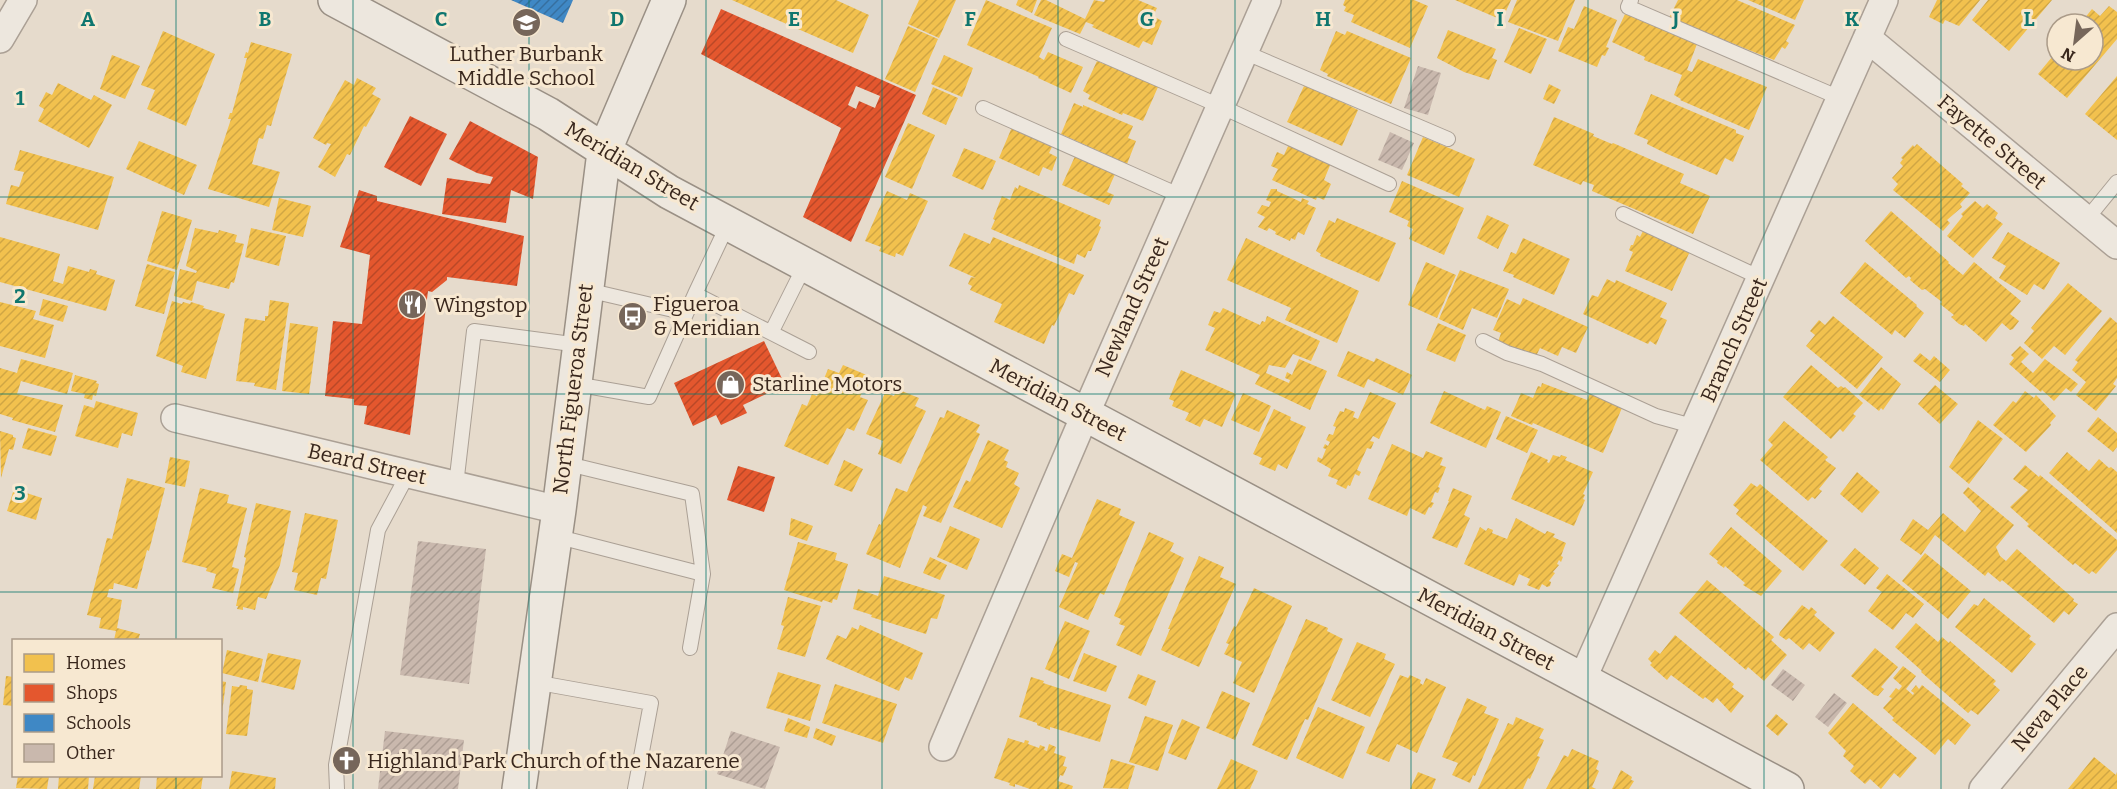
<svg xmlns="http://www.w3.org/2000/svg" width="2117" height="789" font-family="Bitter,serif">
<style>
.homes{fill:url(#homes-hatch)}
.shops{fill:url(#shops-hatch);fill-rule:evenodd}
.schools{fill:url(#schools-hatch)}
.building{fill:url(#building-hatch)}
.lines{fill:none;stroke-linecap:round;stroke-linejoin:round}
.lane-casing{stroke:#aba095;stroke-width:16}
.street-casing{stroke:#aba095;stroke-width:30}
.secondary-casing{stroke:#9a9085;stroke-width:36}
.lane{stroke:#ede7de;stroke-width:14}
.street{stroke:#ede7de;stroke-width:27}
.secondary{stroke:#ede7de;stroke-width:33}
.grid{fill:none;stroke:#0f766e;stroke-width:1.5;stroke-opacity:0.55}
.labels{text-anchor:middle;stroke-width:6;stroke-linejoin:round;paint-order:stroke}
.poi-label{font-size:21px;fill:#39271d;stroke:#f7e8d1;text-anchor:start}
.street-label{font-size:21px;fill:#39271d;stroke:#f7e8d1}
.grid-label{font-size:20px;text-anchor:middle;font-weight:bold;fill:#0f766e;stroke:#f7e8d1;stroke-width:6;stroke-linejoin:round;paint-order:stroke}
</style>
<defs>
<pattern id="homes-hatch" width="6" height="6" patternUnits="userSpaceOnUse" patternTransform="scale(1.5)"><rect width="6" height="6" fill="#f2c14e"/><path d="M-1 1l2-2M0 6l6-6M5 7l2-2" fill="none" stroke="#d0a644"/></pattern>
<pattern id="shops-hatch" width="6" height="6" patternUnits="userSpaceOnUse" patternTransform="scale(1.5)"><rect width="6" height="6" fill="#e4572e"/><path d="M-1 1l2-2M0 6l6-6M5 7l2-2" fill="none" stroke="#ba4827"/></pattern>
<pattern id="schools-hatch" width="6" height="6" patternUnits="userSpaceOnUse" patternTransform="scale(1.5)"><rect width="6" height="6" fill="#3f88c5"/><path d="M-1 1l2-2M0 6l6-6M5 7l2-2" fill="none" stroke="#366f9f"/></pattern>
<pattern id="building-hatch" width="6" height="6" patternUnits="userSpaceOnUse" patternTransform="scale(1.5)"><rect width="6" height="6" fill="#c9b8ad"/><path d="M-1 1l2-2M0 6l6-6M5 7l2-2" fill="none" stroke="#ad9e94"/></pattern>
</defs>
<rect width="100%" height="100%" fill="#e6dbcc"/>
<path class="homes" d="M732,0H836L869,15L853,53Z
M919,0H956L939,38L908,24Z
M986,0L1052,28L1039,57L1044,60L1048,52L1083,67L1071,93L1038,78L1039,77L967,45Z
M1018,0H1037L1032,13L1016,5Z
M1041,0H1046L1085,19L1094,0L1104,2L1105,0H1138L1157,8L1153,16L1162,21L1152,45L1143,41L1139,48L1092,27L1094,25L1086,22L1080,34L1034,15Z
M1345,0H1414L1428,6L1410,48L1351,22L1354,15L1344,11L1346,7L1343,5Z
M1455,0H1511L1502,20Z
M1517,0H1575L1558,41L1508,22Z
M1678,0H1737L1795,25L1786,41L1789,43L1785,49L1782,47L1774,60L1669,18Z
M1748,0H1804L1795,20Z
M1937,0H1980L1959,26L1945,20L1943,24L1929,17Z
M1988,0H2052L2009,51L1972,20Z
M1584,6L1617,20L1606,47L1609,48L1605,56L1602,55L1597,67L1558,51L1568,27L1574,29Z
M2109,6L2117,12V39L2067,98L2038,74L2057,51V60H2093V24H2080L2092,9L2100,16Z
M1625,14L1697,44L1687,70L1692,72L1698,59L1767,87L1749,130L1680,100L1681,99L1674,95L1682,75L1644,60L1645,57L1612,42Z
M908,26L938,39L915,92L885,79Z
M1519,28L1547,39L1531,74L1504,62Z
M1448,30L1496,49L1492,58L1497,60L1489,80L1464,72L1437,58Z
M163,31L215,54L186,126L147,109L155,90L141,85Z
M1336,31L1345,35L1347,31L1411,58L1391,104L1327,76L1328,74L1320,70Z
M251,42L292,54L271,126L267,125L263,139L259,138L252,164L280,172L269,207L208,189L231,119H228L230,113H232L247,58H244L246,52L248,53Z
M112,55L140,66L125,99L100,89Z
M944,55L973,68L962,97L931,84Z
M1097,61L1104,64L1105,61L1158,87L1143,121L1123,113L1122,115L1088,99L1090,95L1083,91Z
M2117,76V140L2085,114Z
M357,78L376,88L372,94L381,99L366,127L364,126L350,155L347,154L335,177L318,167L331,144L327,143L326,145L313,138L345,80L354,85Z
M58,83L91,100L94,95L112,105L89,148L38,121L44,109L39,106L46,92L52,95Z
M1549,84L1561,90L1554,104L1543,99Z
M1304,86L1324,93L1358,110L1342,146L1287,122Z
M933,87L958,98L946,125L922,114Z
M1651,94L1736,130V133L1744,136L1733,162L1725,158L1717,175L1665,153L1647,144L1648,140L1634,134Z
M1074,103L1083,107V105L1133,126L1128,138L1136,141L1127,164L1061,134Z
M1554,117L1594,134L1593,136L1612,144L1613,143L1684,174L1680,183L1710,196L1693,234L1592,191L1594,185L1583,181L1581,185L1533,165Z
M908,123L935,135L912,189L885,177Z
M1012,127L1053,145L1049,153L1057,157L1052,171L1043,167L1039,176L999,158Z
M1423,137L1475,159L1459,197L1407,175Z
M139,141L197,165L184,195L126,169Z
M1289,144L1331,163L1324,180L1331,184L1324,200L1317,197L1316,200L1272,180L1278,169L1271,166L1277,152L1284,155Z
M1917,144L1963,184L1961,186L1970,193L1960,204L1962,207L1947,220L1950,223L1943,231L1893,190L1898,184L1892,178L1903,166L1900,163L1903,159L1901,158L1913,145L1914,147Z
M964,148L996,161L983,190L952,176Z
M20,150L114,177L98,230L6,204L11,185L19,187L24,172L14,170Z
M1076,154L1116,172L1107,192L1114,195L1109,205L1062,185Z
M1402,181L1464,208L1444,255L1409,239L1413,229L1407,226L1409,221L1389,212Z
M1019,185L1101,220L1099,226L1101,227L1091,251H1088L1085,258L1077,254L1074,264L991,229L995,220L993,219L1002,196L1010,200L1015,187L1018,189Z
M1271,189H1277V191L1301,202L1302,198L1309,201L1307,204L1316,208L1304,235L1298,232L1295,240L1291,238L1290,241L1275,234L1276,232L1269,228L1267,231L1258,227L1265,217L1257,213L1262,205L1269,207L1271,202L1266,200Z
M887,191L907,200L910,193L928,201L903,256L896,253L895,257L879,251L881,247L865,241Z
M279,198L311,206L303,237L272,230Z
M1975,201L1983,208L1987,204L1998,213L1995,218L2003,224L1973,258L1947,236L1963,216L1961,214Z
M162,211L192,220L177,270L147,261Z
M1891,211L1949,262L1948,263L1963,275L1974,262L2021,301L2010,314L2019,321L2013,329L2010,330L2002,323L1986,342L1965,324L1964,326L1959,324L1951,317L1954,315L1940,304L1942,302L1925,289L1922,290L1910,280L1911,278L1909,276L1906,278L1865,241Z
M1487,215L1509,225L1498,249L1477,238Z
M1337,218L1396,243L1379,282L1320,256L1321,254L1316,251L1329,220L1335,223Z
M195,228L218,233L219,230L237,235L235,242L244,244L234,283L231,282L229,289L197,281L192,301L174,296L180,269L196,273L197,271L186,266Z
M251,228L286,236L279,266L245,257Z
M1644,229L1691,249L1672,291L1625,271L1633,252L1629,250L1631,245H1633L1637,235L1640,237Z
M2008,232L2060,263L2044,290L2034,284L2027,295L1999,278L2006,266L1992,258Z
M964,233L990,244L993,237L1084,275L1074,295L1069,293L1054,326L1052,325L1044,344L994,322L1002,304L970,290L972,286L968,284L971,277L976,278L949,266Z
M0,237L60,254L53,281L63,284L68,266L89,272L90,269L97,271L96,274L115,280L106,311L0,282Z
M1246,238L1359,291L1337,343L1285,320L1291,308L1227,280Z
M1523,238L1570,259L1554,295L1513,277L1514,275L1503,271L1511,252L1516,254Z
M1426,262L1456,275L1437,318L1408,305Z
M1865,262L1917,305L1916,306L1924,313L1905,338L1895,330L1892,335L1840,293Z
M147,264L175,272L164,314L135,306Z
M1460,270L1509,289L1497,318L1472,308L1463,330L1439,319Z
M1607,279L1615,283L1616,280L1667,303L1660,317L1667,320L1656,345L1650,341L1648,344L1583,314L1592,295L1598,297Z
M2068,283L2102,311L2065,355L2054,346L2042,359L2024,343L2034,331L2031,328Z
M1523,298L1588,327L1576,353L1562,347L1558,356L1540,348L1535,358L1498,342L1501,333L1493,330L1507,299L1520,305Z
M43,299L68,306L63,322L39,315Z
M270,300L289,303L276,390L254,386L255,383L236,381L245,318L265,321V316H268Z
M172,301L182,304L183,302L190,304L191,302L204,306L203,308L225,314L206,379L181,372L183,366L156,356Z
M0,302L36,311L33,319L54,325L45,358L0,346Z
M1223,308L1260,325L1262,321L1265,322L1267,316L1320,341L1311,361L1293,354L1285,368L1269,365L1266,373L1289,383L1290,380L1285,378L1287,372L1292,375L1299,359L1327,371L1310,410L1255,384L1260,375L1205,350L1215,328L1208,325L1214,311L1220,313Z
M1833,316L1883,357L1857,389L1806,346L1815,335L1810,331L1819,320L1825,325Z
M2110,317L2117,323V378L2113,384L2116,386L2096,411L2076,395L2086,382L2072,370L2078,362L2075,360Z
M290,323L318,327L309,394L282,391Z
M1438,323L1466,335L1455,362L1426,350Z
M2020,346L2029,354L2021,362L2033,373L2045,359L2078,384L2071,392L2066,388L2054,401L2042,390L2041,392L2009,364L2014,358L2011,355Z
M1348,351L1374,362L1376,358L1412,375L1403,395L1368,379L1364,388L1337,376Z
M1920,353L1930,361L1934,356L1950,370L1940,382L1913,361Z
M21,359L73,373L67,394L21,381L17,394L63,405L55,432L12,420L13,418L0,414V368L17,373Z
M843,365L869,376L860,397L868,400L854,431L847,428L828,465L784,446L802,404L807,406L812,394L817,396L828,369L839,373Z
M1811,365L1838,388L1841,386L1844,388L1845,387L1863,403L1853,414L1856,416L1843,432L1840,429L1831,439L1783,397Z
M1881,367L1901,384L1883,410L1881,408L1879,411L1859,395Z
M1181,370L1236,394L1222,427L1204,419L1200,427L1185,420L1189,413L1172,406L1174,401L1169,399Z
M75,375L97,381L96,383L99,384L96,396L93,395L92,400L84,398L85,394L71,391Z
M1542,383L1587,400L1592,389L1624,403L1603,453L1533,423L1532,425L1511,416L1521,393L1533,398L1538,386L1541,387Z
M1935,385L1958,404L1940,424L1918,404Z
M897,389L919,398L915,406L926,411L901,464L878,454L883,441L866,434L885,393L894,396Z
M1444,391L1485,410L1487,406L1501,412L1486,448L1430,423Z
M2025,391L2034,398L2036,395L2056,416L2050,423L2051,425L2026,452L1993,425L2013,401L2016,403Z
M1370,392L1396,403L1379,439L1373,436L1370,441L1374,442L1371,449L1367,448L1357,470L1361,472L1359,476L1355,474L1350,486L1348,485L1346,489L1336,484L1338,480L1328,476L1331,469L1317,461L1318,457L1322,459L1326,449L1323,448L1325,444L1328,446L1330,442L1326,440L1329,434L1333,435L1336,427L1333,426L1340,411L1344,412L1345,408L1355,412L1353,417L1358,419Z
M1243,393L1271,406L1259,432L1231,420Z
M96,401L138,413L132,436L122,433L118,448L75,436L84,405L94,408Z
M1274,409L1291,417L1290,420L1306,427L1287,469L1278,464L1275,471L1259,464L1262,458L1253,454Z
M947,410L980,425L976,432L980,434L941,523L923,516L927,507L923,505L900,568L866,554L879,524L881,525L896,488L907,492L940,417L944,418Z
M1506,416L1538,430L1527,453L1496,439Z
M2098,417L2117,433V447L2113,452L2087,431Z
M1978,420L2003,439L1969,484L1949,467Z
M1784,421L1828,457L1825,460L1836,468L1819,489L1822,491L1815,499L1812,497L1808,501L1760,460L1773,445L1768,440Z
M28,428L57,436L51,456L22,448Z
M0,431L13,435V437L16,438L13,450L9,449L1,478Z
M988,440L1009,450L1004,460L1008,462L1006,467L1019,473L1014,484L1020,488L1002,528L953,507L966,480L970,482Z
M1392,444L1423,458L1426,451L1443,458L1440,465L1446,467L1438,487L1440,488L1438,493L1435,492L1431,502L1434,503L1431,508L1429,507L1425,515L1410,508L1407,516L1368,499Z
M1531,452L1548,460L1547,462L1549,463L1553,455L1560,457L1561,455L1567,457L1565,460L1593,472L1583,494L1585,495L1583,499L1585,500L1574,526L1511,499Z
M2067,452L2089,471L2099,459L2109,468L2111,467L2117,472V533L2049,473Z
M170,457L190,461L185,487L165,483Z
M844,460L863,469L852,492L834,485Z
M2025,465L2039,477L2040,475L2117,540V550L2096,574L2092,571L2089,574L2075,563L2073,565L2027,526L2029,524L2010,507L2028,490L2013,479Z
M1857,472L1880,492L1862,513L1840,494Z
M127,478L165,488L149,551L147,550L137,589L114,583L113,589H109L107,597L122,600L117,628L140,634L138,640H114L116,631L99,628L101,618L87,615L107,538L112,539Z
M1751,483L1757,487L1760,484L1828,541L1803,571L1736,514L1739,510L1733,505Z
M1968,487L2014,525L1996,547L2000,556L2006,561L2017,549L2074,599L2073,601L2078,604L2069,615L2064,611L2054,623L2002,580L2000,582L1988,572L1985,576L1935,535L1921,555L1900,540L1913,519L1928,530L1943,513L1965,532L1981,511L1963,493Z
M200,488L229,495L227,503L247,508L232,567L239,569L233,593L212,588L216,574L206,571L207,568L182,562Z
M1453,488L1472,496L1464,515L1470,518L1457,548L1432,538L1449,501H1448Z
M14,489L42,498L36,520L7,511Z
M1097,499L1121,509L1119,515L1135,522L1104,595L1100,593L1088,620L1059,607L1078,563L1075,562L1069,577L1055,571L1062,554L1072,558Z
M256,503L291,511L280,565L266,599L258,597L255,610L243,607V610L237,609L238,606H236L246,558L244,557Z
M305,513L338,520L326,579L321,578L317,595L294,590L298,573L292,572Z
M791,518L813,526L807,541L789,535Z
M1516,518L1545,534L1547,531L1555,534L1553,537L1566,543L1561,556L1563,557L1561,562L1559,560L1557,564L1559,565L1553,572L1555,573L1549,581L1551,582L1550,586L1547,587L1542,584L1539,590L1527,585L1530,579L1519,574L1514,586L1464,564L1480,527L1486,531L1488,528L1493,530L1492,533L1507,539Z
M950,526L980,539L967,570L937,557Z
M1731,527L1782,571L1761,596L1743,585L1745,583L1725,566L1724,568L1717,563L1718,561L1709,554Z
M1149,532L1174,543L1170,551L1184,558L1141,656L1116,645L1125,626L1119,624L1121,619L1114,616Z
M798,542L837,553L835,560L848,564L837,600L833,599L832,603L823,600L822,602L784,590Z
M1855,548L1879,568L1865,585L1840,565Z
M1925,553L1971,591L1948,619L1902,581Z
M1199,556L1224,567L1220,577L1236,584L1199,667L1161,650L1170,629H1168Z
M930,557L947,565L940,580L923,573Z
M1887,574L1924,604L1913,618L1906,613L1893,630L1868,611L1882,592L1876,588Z
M884,576L945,595L937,619L931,618L926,634L871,617L872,615L853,609L858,589L878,596Z
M1707,580L1774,637L1771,640L1787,655L1764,681L1748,667L1746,670L1679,613Z
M1254,588L1292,606L1254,693L1233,683L1242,662L1224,654L1229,644L1226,643L1234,626L1236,627Z
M788,597L821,606L805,657L777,649L784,626L781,625Z
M1984,598L2031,636L2029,639L2036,644L2012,673L1955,627L1974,604L1978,606Z
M1802,605L1809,610L1811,607L1817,612L1814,615L1835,633L1820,652L1809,643L1803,650L1789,638L1786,640L1779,635L1780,632Z
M1306,619L1328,628L1327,631L1343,639L1308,720L1305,719L1287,760L1252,745Z
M1065,621L1090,631L1069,679L1045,669Z
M1916,623L1938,642L1942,637L1949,643L1950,641L1996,681L1993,684L2000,690L1978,715L1971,710L1968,713L1921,672L1922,671L1895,647Z
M860,625L923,653L912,680L905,677L899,691L826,659L837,635L846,639L852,627L858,630Z
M1675,635L1734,684L1732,687L1744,696L1731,713L1717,698L1713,703L1705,697L1703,699L1671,675L1667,680L1650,665L1652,663L1648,659L1655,650L1660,654Z
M1357,642L1386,654L1384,659L1395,664L1370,717L1331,700Z
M1875,648L1898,667L1881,687L1884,689L1878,696L1874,695L1851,676Z
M227,650L263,659L258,682L222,673Z
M268,653L301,660L294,690L261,682Z
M1084,653L1117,666L1106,692L1073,681Z
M1903,666L1916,676L1906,689L1913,695L1914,693L1911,691L1916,685L1919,689L1922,685L1971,725L1955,745L1948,739L1935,755L1892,720L1894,718L1883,708L1892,698L1889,697L1896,688L1899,690L1902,686L1893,678Z
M778,672L821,685L810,721L766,708Z
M1138,674L1156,681L1146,706L1128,698Z
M1400,675L1408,678L1410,675L1421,680L1420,683L1423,685L1426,678L1446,687L1417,753L1397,744L1389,762L1366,753Z
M6,676L14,677V706L3,705Z
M1031,677L1044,681L1043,683L1111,705L1100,742L1050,727V730L1037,725V723L1019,717Z
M220,681L226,682L222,713H220Z
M835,684L897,704L883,743L822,723Z
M240,685L247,686V689L253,690L247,736L226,734L232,686L239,687Z
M1222,691L1250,703L1235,740L1206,728Z
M1467,698L1487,707L1484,713L1499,719L1475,776L1473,775L1470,783L1452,775L1458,763L1442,757Z
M1853,703L1917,758L1900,778L1894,773L1881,789L1870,779L1865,784L1850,771L1854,766L1843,756L1846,751L1828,733Z
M1318,707L1365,727L1343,779L1296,758Z
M1776,714L1788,724L1778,736L1766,726Z
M1145,716L1173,725L1158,771L1129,762Z
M1516,717L1544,729L1539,738L1544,740L1537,756L1540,757L1530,779L1528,778L1523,789H1478L1508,723L1513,725Z
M788,718L810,727L807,738L784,731Z
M1182,719L1200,727L1186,760L1168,753Z
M816,728L836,736L832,746L813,738Z
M1008,738L1024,743L1025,740L1029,741L1028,744L1039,748L1040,745L1045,747L1044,750L1047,751L1049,744L1056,747L1054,753L1066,757L1063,766L1067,767L1063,776L1060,775L1058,781L1073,786L1072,789H1030L1015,784V787L1009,785L1010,783L994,778Z
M1572,749L1599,761L1596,769L1599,771L1592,787L1596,789H1546L1564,755L1568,757Z
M2094,757L2116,775L2117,772V789H2068Z
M1111,759L1135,766L1128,789L1103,788Z
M1231,759L1258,771L1250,789H1217Z
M1621,770L1632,777L1631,780L1634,781L1629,789H1612Z
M232,771L276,778L275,789H229Z
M1418,772L1436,779L1432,789H1410Z
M18,776H49L47,789L16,788Z
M59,776H89L88,789H58Z
M95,776H141L139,789H93Z
M157,776H203L201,789H156Z"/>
<path class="shops" d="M721,9L916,95L851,242L803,217L841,128L701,54ZM856,86L880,96L875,108L859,101L856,109L848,105Z
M410,116L447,134L421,186L384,167Z
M470,121L538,157L533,199L511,190L506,223L442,214L447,178L490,184L493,177L477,173L449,159Z
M359,190L377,196V201L524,236L517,286L447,277V280L432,292L428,291L410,435L364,424L367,406L354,405V399L325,396L333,321L362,324L370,255L340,247Z
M764,341L785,385L743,405L747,413L721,425L716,415L693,426L674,383Z
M738,466L775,477L764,512L727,500Z"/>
<path class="schools" d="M511,0H573L563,23Z"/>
<path class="building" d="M1418,66L1441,73L1428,115L1404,108Z
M1390,132L1414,143L1402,170L1378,160Z
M418,541L486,549L469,684L400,675Z
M1783,669L1805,685L1793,701L1771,685Z
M1834,693L1847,703L1828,727L1815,717Z
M385,731L464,740L458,789H378L381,763H376L377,755L382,756Z
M731,731L780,747L765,789L717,774Z"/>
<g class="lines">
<defs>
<path id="lane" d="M1631,0L1628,7L1840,98
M1066,39L1220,106L1389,184
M1244,52L1448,139
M983,108L1181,196
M1623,214L1761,278
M2086,220L2117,182
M728,224L695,294L809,352
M587,290L686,313
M772,331L805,265
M1483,341L1507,353L1542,364L1656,416L1696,427
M575,384L649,397L695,294
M564,463L692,494L703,574
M456,485L474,331L579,345
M555,536L703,574L690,648
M534,682L651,703L635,789
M337,789L336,765L378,530L408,474"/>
<path id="street" d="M1867,38L2117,245
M0,39L23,0
M175,418L559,510
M1582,680L1884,0
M943,747L1085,415L1267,0
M1983,789L2117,627"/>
<path id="secondary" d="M335,0L548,114L669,192L1787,789
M519,789L559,510L604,152L669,0"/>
</defs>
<use href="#lane" class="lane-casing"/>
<use href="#street" class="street-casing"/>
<use href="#secondary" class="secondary-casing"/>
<use href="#lane" class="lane"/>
<use href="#street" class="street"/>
<use href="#secondary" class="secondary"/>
</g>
<path class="grid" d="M176,0V640M353,0V789M529,0V789M706,0V789M882,0V789M1058,0V789M1235,0V789M1411,0V789M1588,0V789M1764,0V789M1941,0V789M0,197H2117M0,394H2117M0,592H2117M176,776V789"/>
<defs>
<symbol id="school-disc" viewBox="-11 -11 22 22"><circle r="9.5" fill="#76665a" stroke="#f7e8d1"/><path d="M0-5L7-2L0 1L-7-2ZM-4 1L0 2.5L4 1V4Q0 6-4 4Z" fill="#fff"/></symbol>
<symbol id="restaurant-disc" viewBox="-11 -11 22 22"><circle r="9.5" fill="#76665a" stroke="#f7e8d1"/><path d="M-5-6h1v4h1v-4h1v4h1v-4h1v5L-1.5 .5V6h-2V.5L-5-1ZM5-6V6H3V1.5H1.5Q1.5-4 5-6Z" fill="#fff"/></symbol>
<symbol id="bus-disc" viewBox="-11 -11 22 22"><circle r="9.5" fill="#76665a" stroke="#f7e8d1"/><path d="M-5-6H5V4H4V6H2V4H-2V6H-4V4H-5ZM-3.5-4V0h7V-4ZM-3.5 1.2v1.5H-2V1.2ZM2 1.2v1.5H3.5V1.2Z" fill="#fff"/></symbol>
<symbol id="shop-disc" viewBox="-11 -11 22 22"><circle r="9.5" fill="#76665a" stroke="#f7e8d1"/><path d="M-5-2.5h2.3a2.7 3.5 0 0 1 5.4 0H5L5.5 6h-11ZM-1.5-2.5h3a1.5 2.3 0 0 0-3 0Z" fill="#fff"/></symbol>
<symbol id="church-disc" viewBox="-11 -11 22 22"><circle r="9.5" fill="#76665a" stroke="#f7e8d1"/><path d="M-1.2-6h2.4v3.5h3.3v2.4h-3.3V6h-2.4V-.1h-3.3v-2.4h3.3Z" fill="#fff"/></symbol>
</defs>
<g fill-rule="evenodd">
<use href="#school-disc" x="510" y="6" width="33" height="33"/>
<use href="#restaurant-disc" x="396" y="288" width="33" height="33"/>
<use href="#bus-disc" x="616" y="300" width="33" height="33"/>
<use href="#shop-disc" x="714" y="368" width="33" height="33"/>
<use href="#church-disc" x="330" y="744" width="33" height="33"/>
</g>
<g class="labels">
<g class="poi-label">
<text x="526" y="61" text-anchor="middle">Luther Burbank<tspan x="526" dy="24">Middle School</tspan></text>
<text x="653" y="311">Figueroa<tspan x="653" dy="24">&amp; Meridian</tspan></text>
<text x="434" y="312">Wingstop</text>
<text x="752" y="391">Starline Motors</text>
<text x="367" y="768">Highland Park Church of the Nazarene</text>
</g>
<g class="street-label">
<text transform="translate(1992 142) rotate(40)" y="7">Fayette Street</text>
<text transform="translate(632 166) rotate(31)" y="7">Meridian Street</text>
<text transform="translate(1132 307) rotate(-66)" y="7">Newland Street</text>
<text transform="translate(1734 340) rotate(-66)" y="7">Branch Street</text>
<text transform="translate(573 389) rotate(-83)" y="7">North Figueroa Street</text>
<text transform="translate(1058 400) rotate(28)" y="7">Meridian Street</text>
<text transform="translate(367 464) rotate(13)" y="7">Beard Street</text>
<text transform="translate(1486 629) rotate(28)" y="7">Meridian Street</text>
<text transform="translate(2050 708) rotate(-50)" y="7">Neva Place</text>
</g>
</g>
<g class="grid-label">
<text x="88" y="26">A</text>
<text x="265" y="26">B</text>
<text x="441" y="26">C</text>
<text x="617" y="26">D</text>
<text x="794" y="26">E</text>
<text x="970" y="26">F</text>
<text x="1147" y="26">G</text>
<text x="1323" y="26">H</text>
<text x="1500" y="26">I</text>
<text x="1676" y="26">J</text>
<text x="1852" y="26">K</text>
<text x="2029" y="26">L</text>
<text x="20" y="105">1</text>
<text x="20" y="303">2</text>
<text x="20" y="500">3</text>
</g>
<rect x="12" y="639" width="210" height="138" fill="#f7e8d1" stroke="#ab9b89" stroke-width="1.5"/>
<rect x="24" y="654" width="30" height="18" fill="#f2c14e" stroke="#ab9b89" stroke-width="1.5"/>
<text x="66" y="669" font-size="18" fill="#39271d">Homes</text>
<rect x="24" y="684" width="30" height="18" fill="#e4572e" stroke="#ab9b89" stroke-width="1.5"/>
<text x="66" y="699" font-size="18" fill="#39271d">Shops</text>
<rect x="24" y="714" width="30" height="18" fill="#3f88c5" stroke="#ab9b89" stroke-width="1.5"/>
<text x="66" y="729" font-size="18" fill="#39271d">Schools</text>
<rect x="24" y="744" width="30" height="18" fill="#c9b8ad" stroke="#ab9b89" stroke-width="1.5"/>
<text x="66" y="759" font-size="18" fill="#39271d">Other</text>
<g transform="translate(2075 42) rotate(208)"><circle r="28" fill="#f7e8d1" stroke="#ab9b89" stroke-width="1.5"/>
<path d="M0-4.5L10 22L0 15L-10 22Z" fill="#76665a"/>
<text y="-9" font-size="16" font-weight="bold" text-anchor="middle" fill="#39271d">N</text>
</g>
</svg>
